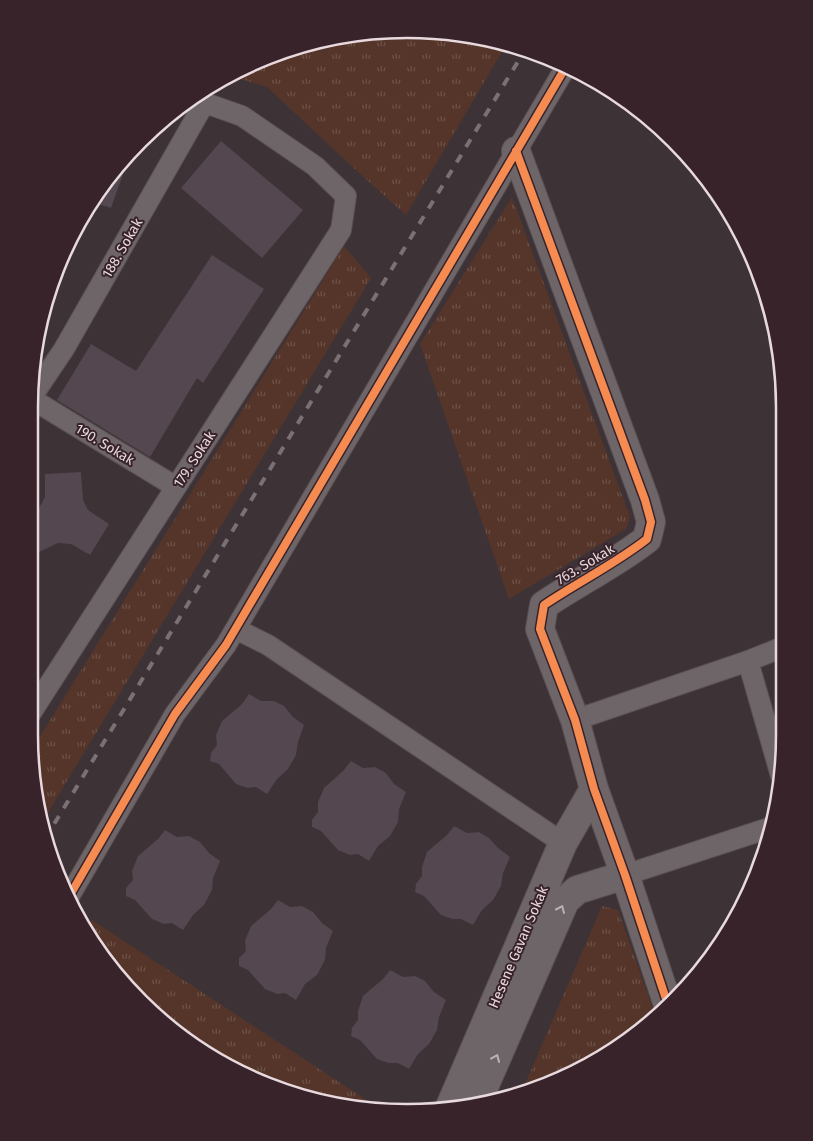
<svg xmlns="http://www.w3.org/2000/svg" width="813" height="1141" font-family="'Fira Sans',sans-serif">
<style>
.grass{fill:url(#grass-tufts)}
.building{fill:#54474f}
.lines{fill:none;stroke-linecap:round;stroke-linejoin:round}
.street-casing{stroke:#5a5054;stroke-width:22}
.secondary-casing{stroke:#5a5054;stroke-width:30}
.street{stroke:#6e6568;stroke-width:20}
.secondary{stroke:#6e6568;stroke-width:28}
.rail{stroke:#797174;stroke-width:4;stroke-dasharray:9 9;stroke-linecap:butt}
.cycleway-casing{stroke:#38232b;stroke-width:11}
.cycleway{stroke:#f68b52;stroke-width:8}
.oneway{stroke:#bdb0b4}
.labels{text-anchor:middle;stroke-width:4;stroke-linejoin:round;paint-order:stroke}
.street-label{font-size:14px;fill:#e7d9dd;stroke:#38232b}
.rim{fill:none;stroke:#e7d9dd;stroke-width:2.5}
</style>
<defs>
<pattern id="grass-tufts" width="24" height="20" patternUnits="userSpaceOnUse" patternTransform="scale(1.25)"><rect width="24" height="20" fill="#55352a"/><path d="M3 7l-1-3M5 7V3M7 7l1-3M15 17l-1-3M17 17v-4M19 17l1-3" fill="none" stroke="#6d5248"/></pattern>
</defs>
<rect width="100%" height="100%" fill="#3d3236"/>
<path class="grass" d="M431,30L507,43L406,215L358,172L267,87L227,75L285,49L357,32Z
M512,197L630,517L626,529L509,599L420,344Z
M344,246L371,278L41,824L31,751Z
M602,906L618,910L656,1018L551,1083L522,1091Z
M92,920L380,1109H357L240,1073L158,1019L92,944L86,930Z"/>
<path class="building" d="M221,141L303,210L262,258L181,188Z
M125,162L127,163L111,208L92,202Z
M212,255L264,289L203,383L197,378L150,457L57,400L91,344L136,371Z
M81,472L83,500L88,510L109,524L90,555L71,544L58,543L37,553L32,544L33,513L39,508L45,497V474Z
M249,694L261,701H274L284,706L293,717L304,725L298,742L296,755L288,769L277,779L267,794L256,787L248,788L236,784L219,764L210,761L211,753L217,745L216,735L222,721L242,704Z
M351,761L363,768L375,767L386,773L394,784L406,792L399,809L398,822L390,836L378,846L369,861L358,854L350,855L338,850L321,831L312,827V820L318,812V802L324,788L343,771Z
M454,826L467,833L479,832L489,838L498,848L510,857L503,873L501,886L493,900L482,910L473,925L461,919H453L441,915L424,896L415,892L416,884L422,876V867L427,852L447,835Z
M165,830L177,837L189,836L200,842L209,853L220,861L213,878L212,890L204,905L193,915L183,930L172,923L164,924L152,919L135,900L126,896V888L133,880L132,871L138,856L158,839Z
M278,900L290,907L302,906L313,912L322,923L333,931L326,948L325,960L317,975L305,984L296,1000L285,993L277,994L265,989L248,970L239,966V958L246,951L245,941L251,926L271,909Z
M390,970L403,977L415,976L425,981L434,992L446,1000L439,1017L437,1030L429,1044L418,1054L409,1069L398,1063H389L377,1059L360,1040L351,1036L352,1028L358,1020V1011L363,996L383,979Z"/>
<g class="lines">
<defs>
<path id="street" d="M35,392L64,349L205,102
M35,401L176,487
M236,629L268,645L563,843
M748,661L781,776
M29,716L341,230L346,196L315,166L242,116L191,98
M575,720L748,661L783,647
M625,875L772,827
M70,895L175,714L226,645L567,65"/>
<path id="secondary" d="M516,151L645,500L651,522L647,539C615,564 578,582 544,605L540,629L575,720L594,789L625,875L668,1005
M477,1103L565,901L577,890L625,875
M449,1109L563,843L594,789"/>
</defs>
<use href="#street" class="street-casing"/>
<use href="#secondary" class="secondary-casing"/>
<use href="#street" class="street"/>
<use href="#secondary" class="secondary"/>
<path class="rail" d="M45,839L525,50"/>
<defs>
<path id="cycleway" d="M516,151L645,500L651,522L647,539C615,564 578,582 544,605L540,629L575,720L594,789L625,875L668,1005
M70,895L175,714L226,645L567,65"/>
</defs>
<use href="#cycleway" class="cycleway-casing"/>
<use href="#cycleway" class="cycleway"/>
</g>
<defs><path id="oneway-chevron" d="M-2-3.5L2.5 0L-2 3.5" fill="none" stroke-width="1.6" stroke-linecap="round" stroke-linejoin="round" transform="scale(1.25)"/></defs>
<g class="oneway">
<use href="#oneway-chevron" transform="translate(561 909) rotate(-66)"/>
<use href="#oneway-chevron" transform="translate(496 1058) rotate(-67)"/>
</g>
<g class="labels">
<g class="street-label">
<text transform="translate(122 248) rotate(-60)" y="5">188. Sokak</text>
<text transform="translate(105 444) rotate(31)" y="5">190. Sokak</text>
<text transform="translate(194 459) rotate(-57)" y="5">179. Sokak</text>
<text transform="translate(585 564) rotate(-31)" y="5">763. Sokak</text>
<text transform="translate(518 947) rotate(-67)" y="5">Hesene Gavan Sokak</text>
</g>
</g>
<path d="M0 0H813V1141H0ZM407 38H407A369 369 0 0 1 776 407V735A369 369 0 0 1 407 1104H407A369 369 0 0 1 38 735V407A369 369 0 0 1 407 38Z" fill="#38232b" fill-rule="evenodd"/>
<path class="rim" d="M407 38H407A369 369 0 0 1 776 407V735A369 369 0 0 1 407 1104H407A369 369 0 0 1 38 735V407A369 369 0 0 1 407 38Z"/>
</svg>
